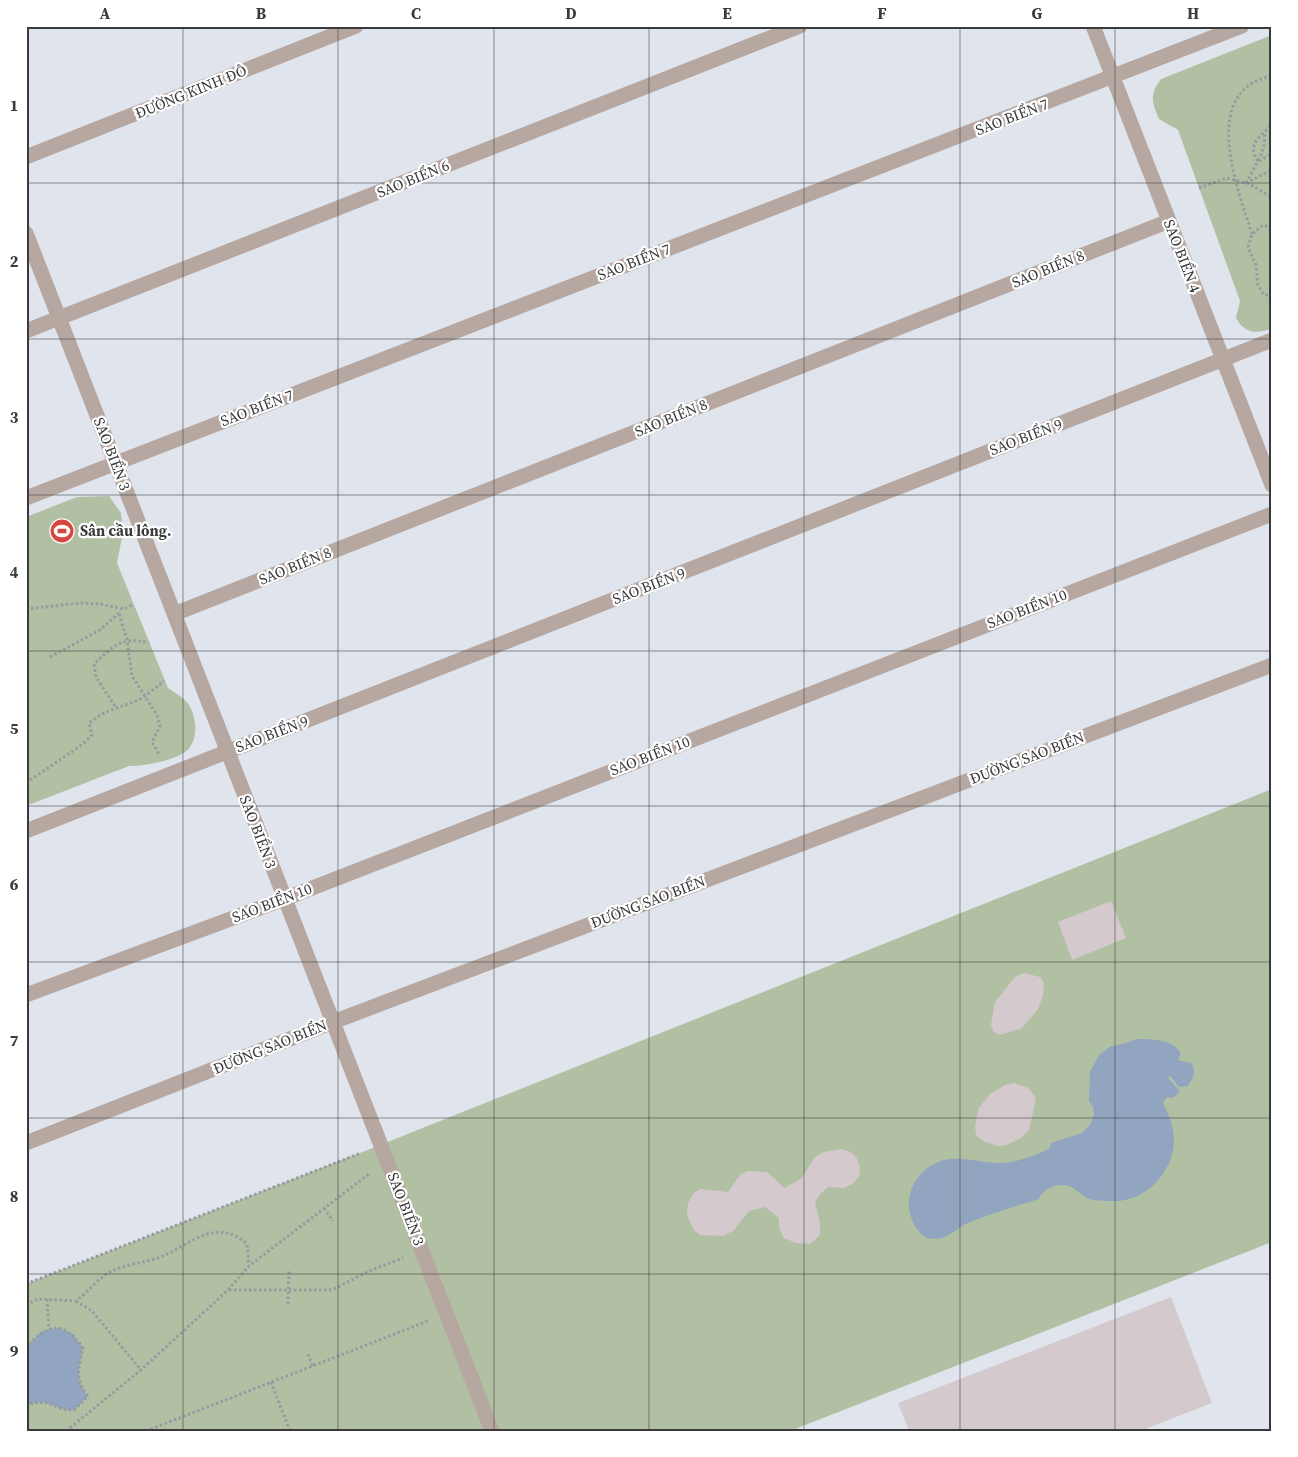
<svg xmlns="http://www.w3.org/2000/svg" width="1298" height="1457" font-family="'Source Serif 4',serif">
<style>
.green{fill:#b1c0a2}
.water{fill:#91a4c0}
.building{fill:#d4cace}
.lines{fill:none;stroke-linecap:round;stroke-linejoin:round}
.path{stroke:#979ba1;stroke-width:3;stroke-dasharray:2.5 2.5;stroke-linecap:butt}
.minor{stroke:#b7a7a1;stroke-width:15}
.grid{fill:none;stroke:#393a3e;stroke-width:1;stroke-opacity:0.55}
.labels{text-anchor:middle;stroke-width:4.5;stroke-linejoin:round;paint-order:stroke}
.street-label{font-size:15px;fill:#393a3e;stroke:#fff}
.poi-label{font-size:15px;font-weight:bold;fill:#393a3e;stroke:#fff;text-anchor:start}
.neatline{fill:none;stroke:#393a3e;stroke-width:2}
.grid-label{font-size:16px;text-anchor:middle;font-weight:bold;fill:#393a3e}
</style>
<rect width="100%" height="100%" fill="#e0e5ed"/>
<path class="green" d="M1272,35V328C1256,335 1244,333 1236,318L1240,301L1178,130L1159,119C1152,102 1149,95 1161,79Z
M109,496L121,513L123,532L117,563L168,688C175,693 184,697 189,705C197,718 199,742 185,752C172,761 144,766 129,766L26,806V517L77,497Z
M1272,789V1242L790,1431H26V1284L370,1149Z"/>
<path class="water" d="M1140,1039C1153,1039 1175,1040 1181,1054L1178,1060L1191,1063C1197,1072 1193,1078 1188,1086L1179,1087L1170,1076L1168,1078L1180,1091C1176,1096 1173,1099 1167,1097L1163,1102C1166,1111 1172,1121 1173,1131C1179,1161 1155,1194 1125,1200C1115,1202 1104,1201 1094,1200C1082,1199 1075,1185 1064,1185C1054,1184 1042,1190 1039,1199C1016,1206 993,1213 970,1222C960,1226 947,1239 936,1239C918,1241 907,1215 909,1200C911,1184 920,1171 934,1164C954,1153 977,1163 998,1163C1016,1163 1034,1156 1049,1149L1051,1143L1082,1133L1090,1125L1094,1115L1093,1107L1089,1101L1090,1072L1099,1055L1111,1046C1119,1047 1130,1040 1140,1039Z
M58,1328L72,1333L83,1348C79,1367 74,1380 88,1396L74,1410C52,1410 51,1397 26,1405V1348L42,1331Z"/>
<path class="building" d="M1111,901L1126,938L1072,960L1058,922Z
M1024,973L1040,977L1044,983L1043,996L1038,1009L1022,1028L1000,1035L994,1032L991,1025L995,1002L1015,977Z
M1014,1083L1028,1088L1036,1098L1029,1130L1021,1138L1006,1145L998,1146L983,1141L976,1135L975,1125L979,1108L990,1094L1005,1085Z
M841,1149L851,1152L856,1157L860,1166L859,1176L854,1183L844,1188L828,1187L820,1194L815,1202L820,1223V1235L810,1244L796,1243L784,1238L779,1228V1218L765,1207L749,1211L733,1231L723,1236L700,1235L694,1230L687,1215L688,1203L694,1193L701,1189L728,1192L740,1175L748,1171L767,1172L784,1188L801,1179L815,1157L824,1152Z
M1171,1297L1212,1403L1140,1431H909L898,1403Z"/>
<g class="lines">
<path class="path" d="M1259,161L1264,146L1265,133
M1259,161L1272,154
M1246,183L1258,161C1246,145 1260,136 1272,125
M1246,183L1272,170
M1199,188L1227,178L1250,184L1272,198
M1272,228L1263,225L1252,234L1248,247L1256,265L1258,285L1264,295H1272
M1252,234C1237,188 1199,90 1272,76
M26,609L80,603L100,604L124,609L134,604
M119,614L127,640L132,676L157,715L160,726L152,742L160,756
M50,657L100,630L119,613
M115,706L96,677L94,664C114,646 120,636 149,643
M26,783L83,744L92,735L89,723C104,711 114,709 131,703C143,699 154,689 164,681
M324,1208L333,1221
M26,1284L361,1153
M229,1290H332L367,1272L403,1258
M47,1299L49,1329
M76,1301L92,1311L141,1370
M288,1304L289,1271
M26,1305L38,1299L76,1301C88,1292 99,1277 112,1271C126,1264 145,1263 160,1257C191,1245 215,1216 247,1244L249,1265
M26,1348C47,1324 63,1319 83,1348C79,1367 74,1380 88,1396L74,1410C52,1410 51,1397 26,1405
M308,1354L313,1366
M271,1382L290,1431
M66,1431L141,1370L228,1290L249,1266L369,1174
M146,1431L428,1321"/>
<path class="minor" d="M1093,26L1272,485
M26,157L356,26
M26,233L492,1431
M26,331L800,26
M26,498L1242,26
M174,614L1169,221
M26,831L1272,340
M26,995L284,899L1272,514
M26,1143L333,1022L1272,665"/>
</g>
<path class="grid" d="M183,26V1431M338,26V1431M494,26V1431M649,26V1431M804,26V1431M960,26V1431M1115,26V1431M26,183H1272M26,339H1272M26,495H1272M26,651H1272M26,806H1272M26,962H1272M26,1118H1272M26,1274H1272"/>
<defs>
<symbol id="stadium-disc" viewBox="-11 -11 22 22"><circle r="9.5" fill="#d5473c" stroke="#fff"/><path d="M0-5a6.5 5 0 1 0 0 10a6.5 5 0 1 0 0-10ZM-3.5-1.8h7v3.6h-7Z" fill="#fff"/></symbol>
</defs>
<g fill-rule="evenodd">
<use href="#stadium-disc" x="48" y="517" width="28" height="28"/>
</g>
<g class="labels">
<g class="street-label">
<text transform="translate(191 92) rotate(-22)" y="5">ĐƯỜNG KINH ĐÔ</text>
<text transform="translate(1012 117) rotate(-21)" y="5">SAO BIỂN 7</text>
<text transform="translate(413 179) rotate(-22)" y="5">SAO BIỂN 6</text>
<text transform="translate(1182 256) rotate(69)" y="5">SAO BIỂN 4</text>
<text transform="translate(634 262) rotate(-21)" y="5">SAO BIỂN 7</text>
<text transform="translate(1048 269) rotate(-22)" y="5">SAO BIỂN 8</text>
<text transform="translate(257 408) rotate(-21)" y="5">SAO BIỂN 7</text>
<text transform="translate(671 418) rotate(-22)" y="5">SAO BIỂN 8</text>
<text transform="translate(1026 437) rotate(-21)" y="5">SAO BIỂN 9</text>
<text transform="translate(112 454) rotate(69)" y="5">SAO BIỂN 3</text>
<text transform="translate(295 566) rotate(-22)" y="5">SAO BIỂN 8</text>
<text transform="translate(649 586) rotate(-21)" y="5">SAO BIỂN 9</text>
<text transform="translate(1027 609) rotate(-21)" y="5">SAO BIỂN 10</text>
<text transform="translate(272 734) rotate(-21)" y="5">SAO BIỂN 9</text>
<text transform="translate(650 756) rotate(-21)" y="5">SAO BIỂN 10</text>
<text transform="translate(1027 758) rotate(-21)" y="5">ĐƯỜNG SAO BIỂN</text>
<text transform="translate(258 832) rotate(69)" y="5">SAO BIỂN 3</text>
<text transform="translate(648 902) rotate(-21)" y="5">ĐƯỜNG SAO BIỂN</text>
<text transform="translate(272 903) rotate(-21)" y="5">SAO BIỂN 10</text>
<text transform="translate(270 1047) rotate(-22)" y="5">ĐƯỜNG SAO BIỂN</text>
<text transform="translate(406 1209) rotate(69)" y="5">SAO BIỂN 3</text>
</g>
<g class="poi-label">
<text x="80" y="536">Sân cầu lông.</text>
</g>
</g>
<rect width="1298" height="1457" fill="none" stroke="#ffffff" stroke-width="55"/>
<rect x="28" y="28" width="1242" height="1402" class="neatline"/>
<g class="grid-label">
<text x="105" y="19">A</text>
<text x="261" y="19">B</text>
<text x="416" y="19">C</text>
<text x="571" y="19">D</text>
<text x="727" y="19">E</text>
<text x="882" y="19">F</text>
<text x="1037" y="19">G</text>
<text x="1193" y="19">H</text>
<text x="14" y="111">1</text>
<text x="14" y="267">2</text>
<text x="14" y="423">3</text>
<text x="14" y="578">4</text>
<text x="14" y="734">5</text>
<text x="14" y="890">6</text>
<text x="14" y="1046">7</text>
<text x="14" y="1202">8</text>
<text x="14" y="1357">9</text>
</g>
</svg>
